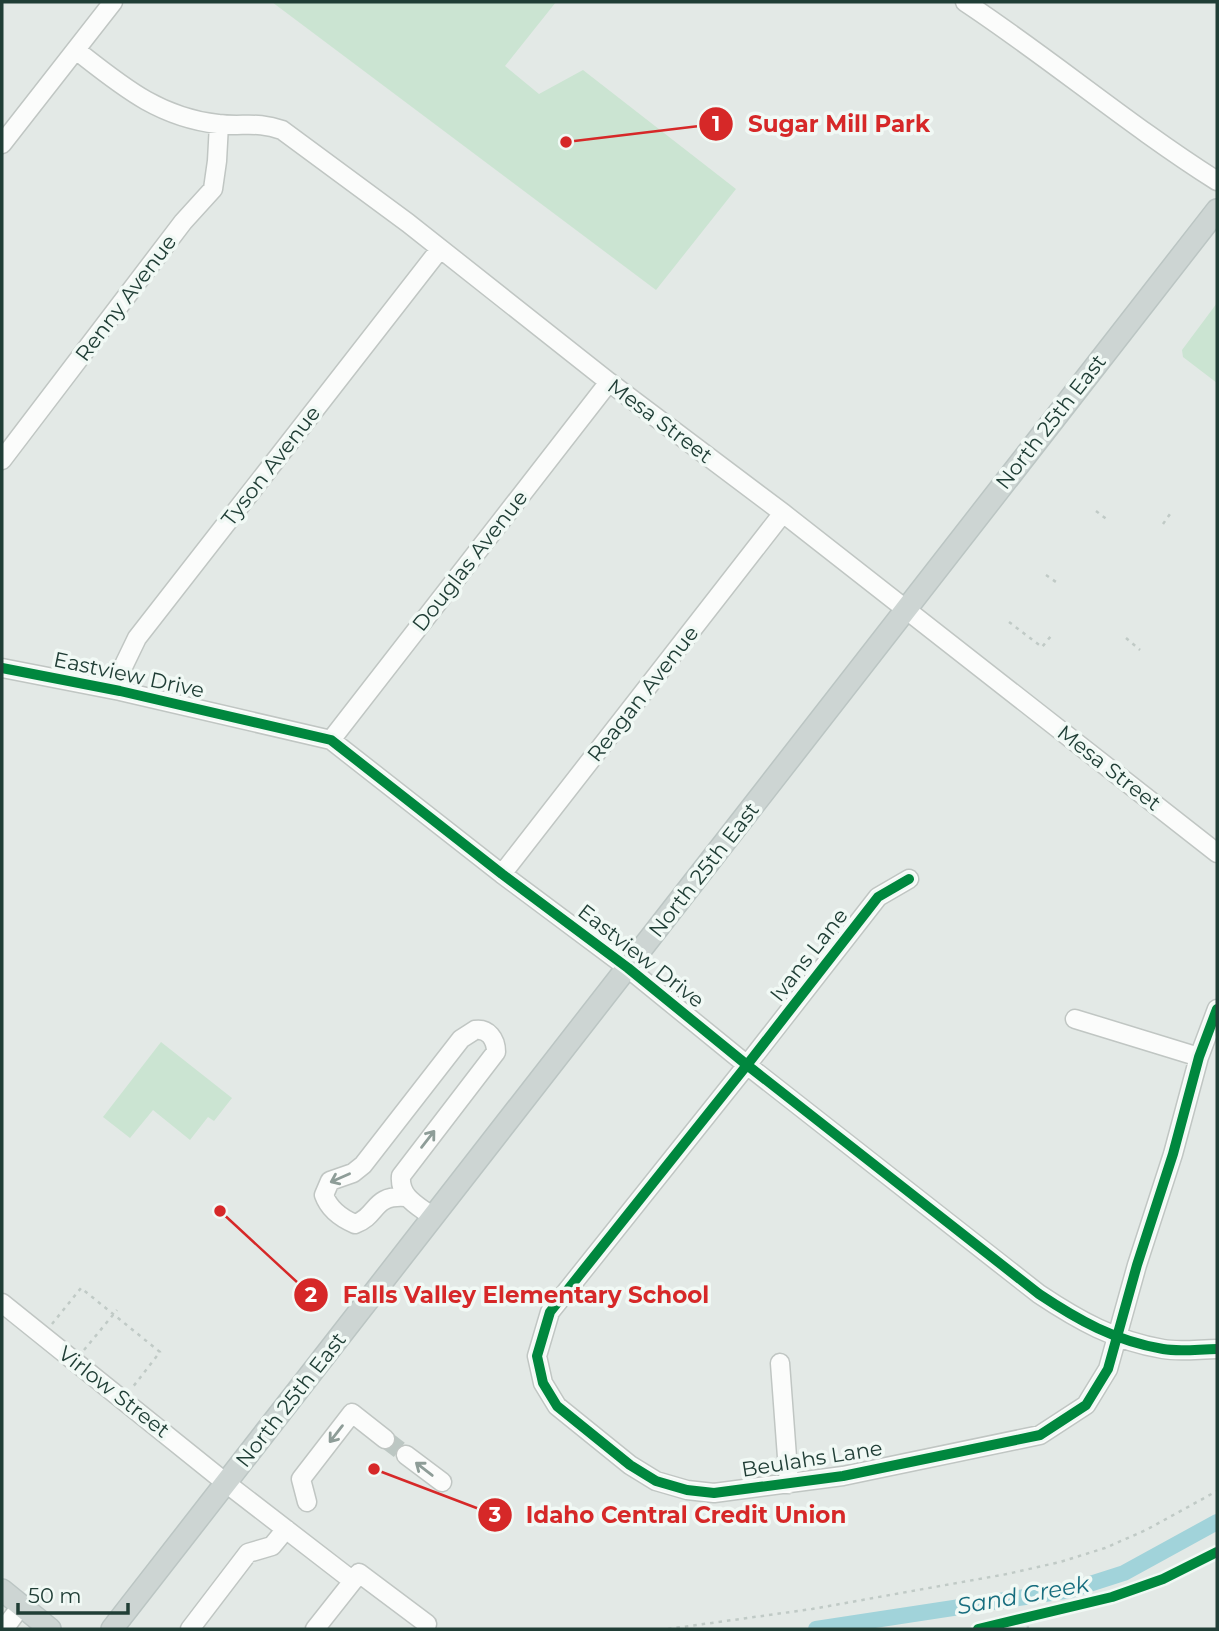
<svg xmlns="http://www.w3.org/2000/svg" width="1219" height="1631" font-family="Montserrat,sans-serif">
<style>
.green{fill:#cbe4d2}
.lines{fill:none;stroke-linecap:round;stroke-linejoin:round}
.canal{stroke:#a1d3da;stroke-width:16}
.minor-tunnel{stroke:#bcc7c3;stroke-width:18;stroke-dasharray:18 9;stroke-linecap:butt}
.minor-casing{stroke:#c0c6c3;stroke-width:21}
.major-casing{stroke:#bbc5c3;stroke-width:24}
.path{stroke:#c0cac6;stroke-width:2.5;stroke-dasharray:3.5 5;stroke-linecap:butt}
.minor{stroke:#fbfcfb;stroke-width:18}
.major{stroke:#cdd5d3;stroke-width:21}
.cycleway-casing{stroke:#f1f9f5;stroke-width:15}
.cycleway{stroke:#00873e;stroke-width:10}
.oneway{stroke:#8e9d98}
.labels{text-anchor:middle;stroke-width:7;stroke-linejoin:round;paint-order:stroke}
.street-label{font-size:21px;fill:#203e36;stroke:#f1f9f5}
.water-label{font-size:23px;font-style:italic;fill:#166d7e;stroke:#f1f9f5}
.leader{fill:none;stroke:#d62828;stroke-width:2.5}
.callout-dot{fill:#d62828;stroke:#f1f9f5;stroke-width:2.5}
.mark-label{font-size:21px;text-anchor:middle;font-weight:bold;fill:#fff}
.callout-label{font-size:23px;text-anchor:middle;font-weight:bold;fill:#d62828;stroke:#f1f9f5;stroke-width:7;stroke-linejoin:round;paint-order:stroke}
</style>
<rect width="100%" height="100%" fill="#e3e9e6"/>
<path class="green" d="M272,2H556L505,66L539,94L583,70L736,189L656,290Z
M1217,303V383L1183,357L1182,350Z
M161,1042L232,1098L214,1121L208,1117L190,1140L153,1110L130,1138L103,1117Z"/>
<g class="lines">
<path class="canal" d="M816,1629L1071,1590L1124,1573L1217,1522"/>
<path class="minor-tunnel" d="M385,1439L406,1455"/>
<defs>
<path id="minor" d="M965,2C1051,59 1130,126 1217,181
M76,50C122,86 158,117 218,124C243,127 257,121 282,130L408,223L609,382L783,513L1217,853
M2,144L113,2
M2,460L183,222L213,189L217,161L219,124
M2,668L120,691L331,740L502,874L628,968L747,1065L1039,1294C1078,1320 1115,1341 1163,1349C1180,1352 1200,1349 1217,1349
M120,691L123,667L137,638L440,249
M331,740L609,382
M502,874L783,513
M909,879L878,897L747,1065L550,1312L537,1356L543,1383L557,1406L630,1465L656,1481L687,1490L714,1493L843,1476L1040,1435L1086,1405L1108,1369L1137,1265L1173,1154L1199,1057L1217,1009
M1075,1019L1199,1057
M405,1197C372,1195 378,1216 355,1224C341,1218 329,1209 324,1195L330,1181L353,1173L363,1165L461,1039L475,1030C488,1028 496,1039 496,1052L401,1176C399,1197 417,1205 433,1217
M2,1303L226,1483L353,1581L315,1629
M780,1363L789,1484
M406,1455L442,1482
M307,1502L301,1479L352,1413L385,1439
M353,1581L359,1573L427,1624
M4,1629L21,1606
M190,1629L248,1553L272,1546L286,1529"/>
<path id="major" d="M2,1590L50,1629
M112,1629L1217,210"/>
</defs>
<use href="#minor" class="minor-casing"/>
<use href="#major" class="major-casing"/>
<path class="path" d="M1096,511L1109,521
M1163,524L1170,514
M1046,575L1056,582
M1009,622L1042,647L1051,636
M1126,638L1140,650
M52,1324L81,1288L160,1352L132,1388
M84,1350L117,1310
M1027,1618L1028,1629
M668,1629L812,1609L1007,1574L1060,1562L1105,1548L1146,1530L1217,1491"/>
<use href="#minor" class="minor"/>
<use href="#major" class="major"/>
<defs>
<path id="cycleway" d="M2,668L120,691L331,740L502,874L628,968L747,1065L1039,1294C1078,1320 1115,1341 1163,1349C1180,1352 1200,1349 1217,1349
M909,879L878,897L747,1065L550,1312L537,1356L543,1383L557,1406L630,1465L656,1481L687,1490L714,1493L843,1476L1040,1435L1086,1405L1108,1369L1137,1265L1173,1154L1199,1057L1217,1009
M978,1629L1112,1597L1163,1579L1217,1552"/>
</defs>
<use href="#cycleway" class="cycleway-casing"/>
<use href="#cycleway" class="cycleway"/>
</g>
<defs><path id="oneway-shaft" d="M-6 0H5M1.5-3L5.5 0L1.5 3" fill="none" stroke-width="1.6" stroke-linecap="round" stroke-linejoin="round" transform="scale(1.75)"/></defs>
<g class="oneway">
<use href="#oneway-shaft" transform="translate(428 1139) rotate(-52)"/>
<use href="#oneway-shaft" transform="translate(340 1178) rotate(156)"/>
<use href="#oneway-shaft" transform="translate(336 1434) rotate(128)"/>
<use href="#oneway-shaft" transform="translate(424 1469) rotate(-142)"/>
</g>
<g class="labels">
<g class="street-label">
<text transform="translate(126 298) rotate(-53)" y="7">Renny Avenue</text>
<text transform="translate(660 421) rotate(37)" y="7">Mesa Street</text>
<text transform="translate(1051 422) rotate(-52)" y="7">North 25th East</text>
<text transform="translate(271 466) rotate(-52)" y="7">Tyson Avenue</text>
<text transform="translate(470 561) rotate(-52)" y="7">Douglas Avenue</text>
<text transform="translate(129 675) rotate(12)" y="7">Eastview Drive</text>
<text transform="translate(643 694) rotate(-52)" y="7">Reagan Avenue</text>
<text transform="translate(1109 768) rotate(38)" y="7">Mesa Street</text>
<text transform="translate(704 870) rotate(-52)" y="7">North 25th East</text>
<text transform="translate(809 955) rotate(-52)" y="7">Ivans Lane</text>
<text transform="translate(641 956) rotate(38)" y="7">Eastview Drive</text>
<text transform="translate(114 1392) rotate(38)" y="7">Virlow Street</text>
<text transform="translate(291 1400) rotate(-52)" y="7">North 25th East</text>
<text transform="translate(812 1459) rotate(-9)" y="7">Beulahs Lane</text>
</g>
<g class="water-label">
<text transform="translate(1023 1595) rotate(-10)" y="8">Sand Creek</text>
</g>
</g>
<path class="leader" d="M566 142L716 124M220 1211L311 1295M374 1469L495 1515"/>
<g class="callout-dot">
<circle cx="566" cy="142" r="7"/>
<circle cx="220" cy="1211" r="7"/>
<circle cx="374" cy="1469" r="7"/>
<circle cx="716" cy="124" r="18"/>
<circle cx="311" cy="1295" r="18"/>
<circle cx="495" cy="1515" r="18"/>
</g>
<g class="mark-label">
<text x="716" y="131">1</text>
<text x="311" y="1302">2</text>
<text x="495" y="1522">3</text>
</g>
<g class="callout-label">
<text x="839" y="132">Sugar Mill Park</text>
<text x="526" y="1303">Falls Valley Elementary School</text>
<text x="686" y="1523">Idaho Central Credit Union</text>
</g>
<rect width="1219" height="1631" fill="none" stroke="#203e36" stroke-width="7"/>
<path d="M18 1603v10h110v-10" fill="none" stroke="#203e36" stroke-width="3.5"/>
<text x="28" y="1603" font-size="21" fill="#203e36" stroke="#f1f9f5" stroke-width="5" paint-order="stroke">50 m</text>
</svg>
